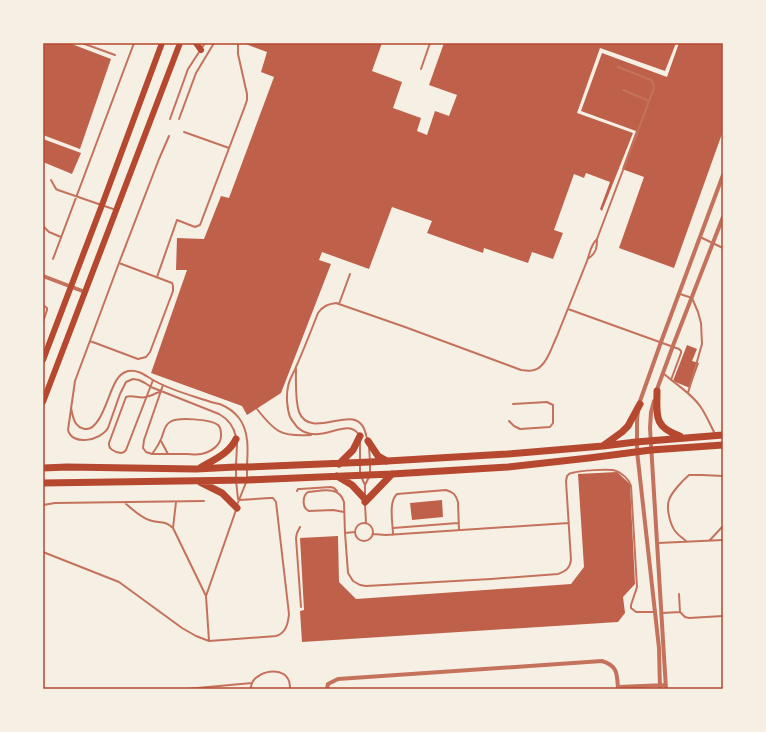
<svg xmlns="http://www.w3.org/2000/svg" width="766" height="732" font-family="Figtree,sans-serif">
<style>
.building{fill:#bf614a}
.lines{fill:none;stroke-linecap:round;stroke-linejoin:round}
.service{stroke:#c5725c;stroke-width:2}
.minor{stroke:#c5725c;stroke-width:4}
.secondary{stroke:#b5482f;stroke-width:6}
.primary{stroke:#b5482f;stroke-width:7}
.neatline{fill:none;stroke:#b5482f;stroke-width:1.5}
</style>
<rect width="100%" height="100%" fill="#f6efe4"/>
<path class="building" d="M43,43H69L111,59L80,149L43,135Z
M243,43H382L372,71L402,82L393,108L421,118L417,131L427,135L435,111L449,116L457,95L429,85L444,43H676L665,71L600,48L577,113L633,133L602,211L600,209L610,182L586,173L584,178L574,174L554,230L563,233L553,259L532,252L528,263L484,248L483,253L427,233L432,221L392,207L369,269L322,252L319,260L331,264L281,393L247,415L242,406L151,373L187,270H176L177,238L204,239L221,196L229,198L274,77L261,72L267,52Z
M679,43H723V131L674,268L619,248L644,177L622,169L636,131L581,111L602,53L667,77Z
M43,139L81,153L72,174L43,162Z
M687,345L697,349L692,361L699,363L690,388L673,381Z
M617,472L630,484L635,584L623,597L625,613L618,622L302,642L300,611L304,610L300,538L338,536L339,582L356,599L571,584L584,567L578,474Z
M442,500L443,517L412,520L410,503Z"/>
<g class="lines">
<path class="service" d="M82,43L115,55
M421,69L430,43
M623,90L649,101
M170,119L188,69L205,43
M179,119L196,73L214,43
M184,132L229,148
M169,136L159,159L119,263L75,381L68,430C72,446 100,441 108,428L120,394L126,382L133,379L139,380L145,383L151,387L161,391L219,414C228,419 234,427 236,437
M51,180L56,189L58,190L116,210
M43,226L49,232L61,237
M700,237L723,248
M589,258C596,253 597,248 597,239L654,88L653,83L651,80L618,67
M53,259L134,43
M157,277L177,220L195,227L200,225L245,106L247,100V94L238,54V43
M680,294L692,298L698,312L701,323L702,344L688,393
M339,304L350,274
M43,305L47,308V310L43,322
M568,309L679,349L681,351V353L671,380
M90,341L138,359L146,357L150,352L173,291V286L172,283L119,263
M296,369C296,382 295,400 299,412C310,439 348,408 361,424C365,428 366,434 367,439
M663,373C675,384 694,395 702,409C707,417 711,426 715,434
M153,380L126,450L124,452L121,453C115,452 108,450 109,443L126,397C132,394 139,399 146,397C151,396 156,393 161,391
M71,408C73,417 74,427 85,429C102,431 109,388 118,378C120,375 125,372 128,371C138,369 146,376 153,380C170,390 190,395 208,401C212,403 218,403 222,405C229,408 235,413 239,418C249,431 248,450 247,465
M257,409C275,432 281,437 311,435
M509,421L514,426L520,429L550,427L553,423V405L547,402L513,404
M359,435C347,415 319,448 297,427C295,424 292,421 290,417C287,409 286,395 288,387C289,379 294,373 296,367C304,349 311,331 318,313C323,306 328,304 336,303L405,327L521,370C528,371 535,372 541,366C549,359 552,346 557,336C567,311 577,286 587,261C590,253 590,246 597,239
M161,441L168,454
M360,443V461
M369,447L370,462V472
M152,454C155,450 158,446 160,441C164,435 163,426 170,422C177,417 211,419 218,425C220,427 221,431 221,434C222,445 211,452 201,454C196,455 191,454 186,454C174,454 163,454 152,454L146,452L143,448L144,440L163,385
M236,465L237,445V442
M360,465V474L365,485V496
M236,469V480L238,499
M365,485L369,477
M297,491L298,489H300L331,487L334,488L337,491
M125,503C132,509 140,517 149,520C159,524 163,519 173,528L206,596
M365,504L366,523
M43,505L55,503L204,501
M237,505L247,480V470
M236,510L206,596L209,641L276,636C286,633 288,624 289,614L276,502L273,498H270L239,500
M344,512L333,510L309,511C302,508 302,496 308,492C321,491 339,485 344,502L345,533L348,573L353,581L360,585L366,586L491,579L558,574C566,571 570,568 571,560L566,481L567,476C569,474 569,473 572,473C578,471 611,468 616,471C622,473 629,479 631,486L637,587L631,605V608L636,612H654
M355 532a9 9 0 1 1 18 0a9 9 0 1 1-18 0Z
M300,527L297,533L296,538L301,607
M173,528L176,502
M393,528L458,523
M345,533L355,532
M373,534L386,535L569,523
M393,535C393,524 388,502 397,494L446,490L451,492L454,494L456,497L458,502L459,530
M710,540L723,526
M687,542C683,538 678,535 675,531C670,524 666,508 669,500C671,493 683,480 689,475H702L723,476
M658,543L723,540
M43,552L119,582L182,628L196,636L209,641
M679,594L680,612L685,617L689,618L723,616
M662,613L680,612
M186,689L252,683
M251,689C250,672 281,665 288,679C290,682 290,686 290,689"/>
<path class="minor" d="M43,276L85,292
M656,392L674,343L723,217
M654,401L651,412L650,428L666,689
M639,404L661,342L723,175
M638,411L637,420V451L659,648L660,689
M618,687L666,685
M327,689L328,684L338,679L602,661C618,666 617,674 618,689"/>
<path class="secondary" d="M196,43L201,50
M43,360L102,205L162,43
M43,402L180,43"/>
<path class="primary" d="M657,391C657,415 653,427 680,436
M368,441L378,456L387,461
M604,445L622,432L628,426L640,404
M339,464L353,450L360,436
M43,468L67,467L196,469L236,467H247L370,462L507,454L603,446L636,442L723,435
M200,468C213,460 229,454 236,439
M337,476L352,485L365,499
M200,482L222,493L237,508
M43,483L247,480L392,474L508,467L589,458L651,450L723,445
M365,502L392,474"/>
</g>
<rect width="766" height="732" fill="none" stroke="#f6efe4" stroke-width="88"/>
<rect x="44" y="44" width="678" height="644" class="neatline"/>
</svg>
